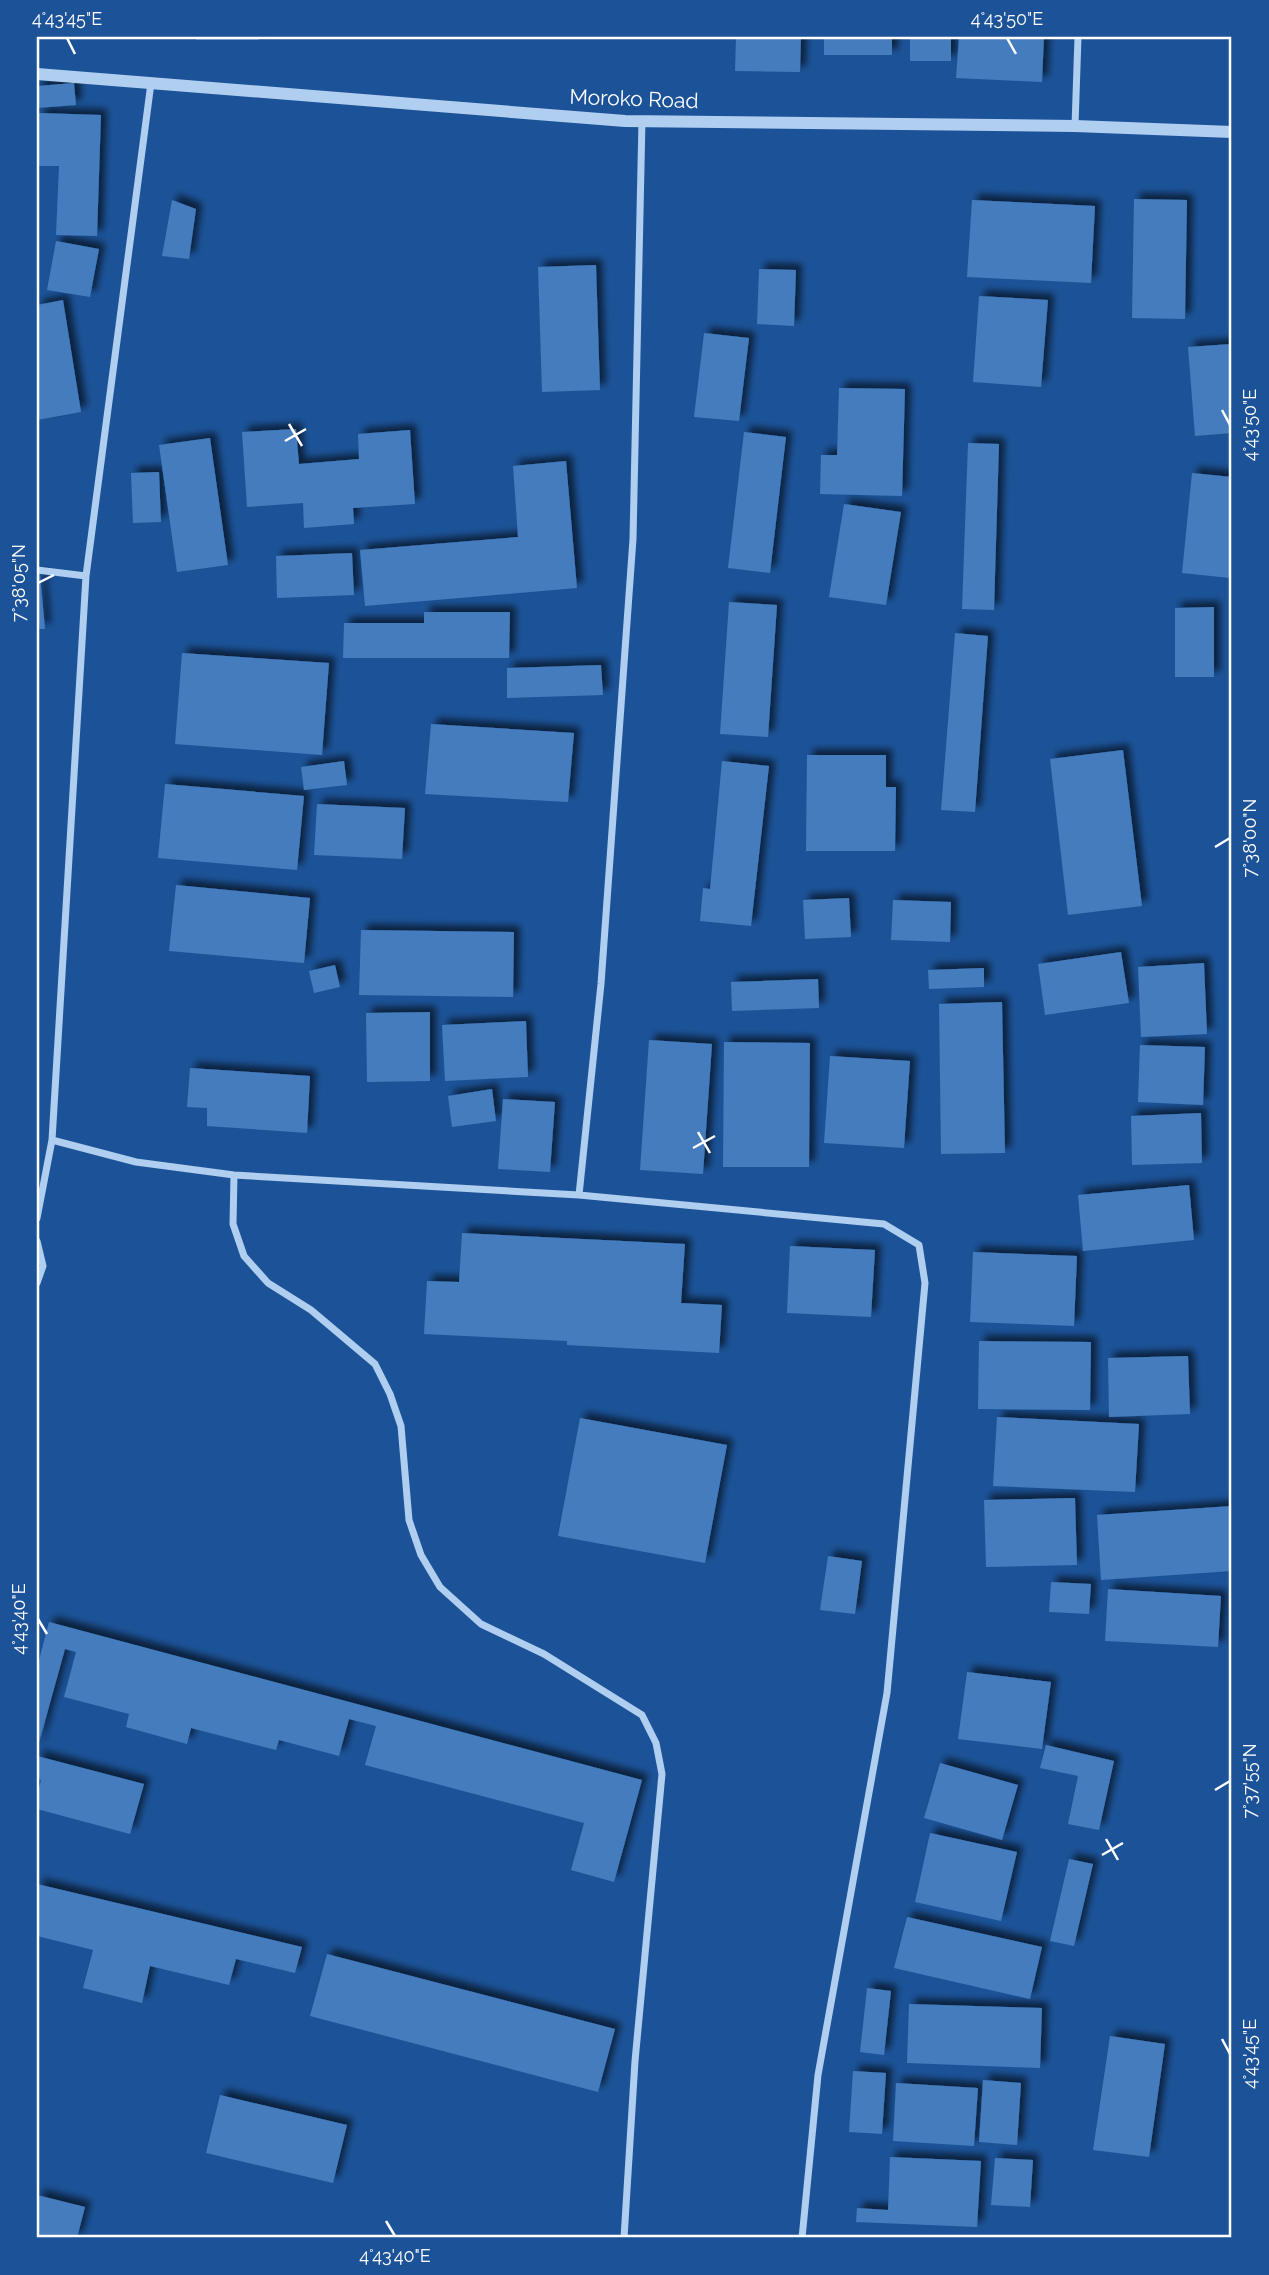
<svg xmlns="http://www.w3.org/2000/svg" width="1269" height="2275" font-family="Raleway,sans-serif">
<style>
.building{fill:#447cbe;filter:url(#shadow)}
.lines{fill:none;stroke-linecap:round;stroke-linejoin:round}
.minor{stroke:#b0cef0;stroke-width:7}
.tertiary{stroke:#b0cef0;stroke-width:12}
.ticks{fill:none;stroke:#fff;stroke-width:2.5}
.labels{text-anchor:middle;stroke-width:5;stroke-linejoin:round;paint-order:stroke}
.street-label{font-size:21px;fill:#fff;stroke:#1c5398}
.neatline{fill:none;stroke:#fff;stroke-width:2.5}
.ticks-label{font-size:18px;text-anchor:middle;fill:#fff}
</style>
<defs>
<filter id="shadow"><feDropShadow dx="6" dy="-6" stdDeviation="3.5" flood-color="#0009"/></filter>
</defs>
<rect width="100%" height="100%" fill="#1c5398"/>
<path class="building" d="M196,37H259V40H196Z
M736,37H801L800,72L735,71Z
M824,37H892V55H824Z
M910,37H951V61H910Z
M959,37H1044L1042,82L956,78Z
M74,83L76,105L37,108V86Z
M39,113L101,115L97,236L56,235L59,166H37Z
M1134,199L1187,200L1185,319L1132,318Z
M172,200L196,209L189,259L162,256Z
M972,200L1095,206L1091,283L967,277Z
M56,241L99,249L90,297L47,290Z
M596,265L600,390L542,392L538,267Z
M759,269L796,270L794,326L757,324Z
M979,296L1048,300L1041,387L973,382Z
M63,300L81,412L37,420V305Z
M704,333L749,338L739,421L694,417Z
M1231,344L1232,433L1195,436L1188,347Z
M839,388L905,389L902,496L820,494L821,455H837Z
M296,429L299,464L359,459L358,434L410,430L415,504L353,508L354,524L304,528L303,503L247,507L242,432Z
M744,432L786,437L770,573L728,568Z
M210,438L228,565L177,572L159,445Z
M968,443L999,444L994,610L962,609Z
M566,461L577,588L365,606L360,550L518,537L513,466Z
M159,472L161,522L133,523L131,473Z
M1192,473L1232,477V556L1230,578L1182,573Z
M844,504L901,512L886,605L829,597Z
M352,553L354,595L277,598L276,556Z
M37,574H40L45,629H37Z
M729,602L777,605L768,737L720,734Z
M1214,607V677H1175V608Z
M424,612H510L509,658H343L344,623H424Z
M955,633L988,636L975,812L941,810Z
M182,653L329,663L322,755L175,744Z
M601,665L603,695L507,698V668Z
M431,724L574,733L568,802L425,794Z
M1123,750L1142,906L1068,915L1050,759Z
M807,755H886V787H896L895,851H806Z
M344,761L347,785L304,790L301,767Z
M722,761L769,766L751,926L700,921L703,888L710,889Z
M165,784L304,796L297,870L158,858Z
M317,804L405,808L402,859L314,855Z
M176,885L310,898L304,963L169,951Z
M849,898L851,937L805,939L803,900Z
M893,900L951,902L950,942L891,940Z
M361,930L514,932L513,997L359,995Z
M1121,952L1129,1003L1045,1015L1038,964Z
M1204,963L1207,1034L1141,1037L1138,967Z
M335,965L340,987L314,993L309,971Z
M984,968V987L929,989L928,970Z
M818,979L819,1008L732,1011L731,982Z
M1002,1002L1005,1153L941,1154L939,1004Z
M430,1012V1081L367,1082L366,1013Z
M526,1021L528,1077L445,1081L442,1025Z
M649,1040L712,1044L703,1174L640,1170Z
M724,1042L810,1043L809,1167H723Z
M1140,1045L1205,1047L1203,1105L1138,1102Z
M830,1056L910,1061L904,1148L824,1143Z
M190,1068L310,1076L307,1133L207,1126V1108L187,1107Z
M492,1089L496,1121L452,1127L448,1096Z
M503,1099L555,1102L550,1172L498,1169Z
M1201,1113L1202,1163L1132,1165L1131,1116Z
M1189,1185L1194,1240L1083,1251L1078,1195Z
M462,1233L685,1244L681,1303L722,1305L719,1353L567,1345V1341L424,1334L427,1281L459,1282Z
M790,1246L875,1250L871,1317L787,1313Z
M973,1252L1077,1256L1074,1326L970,1322Z
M979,1341L1091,1342L1090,1410L978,1409Z
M1188,1356L1190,1414L1109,1417L1108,1358Z
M997,1417L1139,1424L1135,1492L993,1486Z
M580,1418L727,1445L705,1563L558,1536Z
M1075,1498L1077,1565L986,1567L984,1500Z
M1232,1506V1571L1101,1580L1097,1515Z
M828,1556L862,1561L855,1614L820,1610Z
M1051,1582L1091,1584L1089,1614L1049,1612Z
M1108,1589L1221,1596L1218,1647L1105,1641Z
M49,1622L642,1780L614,1882L571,1870L584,1823L365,1765L376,1726L349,1719L339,1756L279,1740L276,1750L191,1728L187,1744L126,1727L129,1714L64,1697L76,1652L65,1649L37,1750V1668Z
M967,1672L1051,1682L1042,1749L958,1739Z
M1046,1745L1114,1761L1099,1830L1068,1824L1078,1776L1040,1768Z
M37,1756L144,1784L130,1834L37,1809V1796L41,1780L37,1778Z
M940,1763L1018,1785L1002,1840L924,1818Z
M930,1833L1017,1852L1001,1921L915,1902Z
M1069,1859L1093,1864L1074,1946L1050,1941Z
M37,1884L302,1947L295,1973L236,1959L229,1985L150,1966L142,2003L83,1988L93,1950L37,1936Z
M907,1917L1042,1947L1030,1999L894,1968Z
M327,1954L615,2029L598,2092L310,2016Z
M867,1988L891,1991L884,2055L860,2052Z
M909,2004L1042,2008L1040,2068L907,2063Z
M1110,2036L1165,2044L1149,2157L1093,2150Z
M853,2071L886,2073L882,2134L849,2132Z
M983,2080L1021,2083L1017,2145L979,2142Z
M896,2083L978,2088L974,2146L893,2141Z
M220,2095L347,2125L333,2183L206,2153Z
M890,2157L981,2161L977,2227L856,2222L857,2208L888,2210Z
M995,2158L1033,2160L1030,2207L991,2205Z
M37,2195L85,2207L77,2238H37Z"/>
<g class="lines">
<path class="minor" d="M1075,126L1078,37
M37,570L86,576
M52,1140L136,1162L234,1175L579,1195L884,1224L919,1245L925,1283L887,1693L818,2075L802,2238
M234,1175L233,1224L244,1256L268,1283L311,1310L375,1364L390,1394L401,1426L409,1520L421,1555L440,1587L481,1624L544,1654L642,1715L656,1743L662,1774L635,2061L624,2238
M579,1195L601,984L633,539L642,120
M37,1218L52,1140L86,576L151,83
M37,1241L43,1266L37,1283"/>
<path class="tertiary" d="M37,74L625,121L1075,126L1232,132"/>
</g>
<path class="ticks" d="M67,38L75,54M1007,38L1016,54M1222,410L1230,425M289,424L302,446M285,441L306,429M38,583L54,575M1215,847L1230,838M698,1132L710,1153M693,1148L715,1136M38,1619L47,1634M1215,1790L1230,1781M1106,1839L1118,1860M1102,1855L1123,1843M1222,2039L1230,2054M386,2221L395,2236"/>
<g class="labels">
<g class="street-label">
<text transform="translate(634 99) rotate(2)" y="7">Moroko Road</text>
</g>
</g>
<rect width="1269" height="2275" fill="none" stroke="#1c5398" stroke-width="77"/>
<rect x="38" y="38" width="1192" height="2198" class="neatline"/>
<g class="ticks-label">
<text x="67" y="25">4°43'45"E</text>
<text x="1007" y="25">4°43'50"E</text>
<text transform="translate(1250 425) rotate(-90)" y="6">4°43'50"E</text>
<text transform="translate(19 583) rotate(-90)" y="6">7°38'05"N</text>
<text transform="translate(1250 838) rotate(-90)" y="6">7°38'00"N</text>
<text transform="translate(19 1619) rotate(-90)" y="6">4°43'40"E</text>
<text transform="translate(1250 1781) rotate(-90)" y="6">7°37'55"N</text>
<text transform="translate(1250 2054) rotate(-90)" y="6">4°43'45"E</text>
<text x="395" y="2262">4°43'40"E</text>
</g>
</svg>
